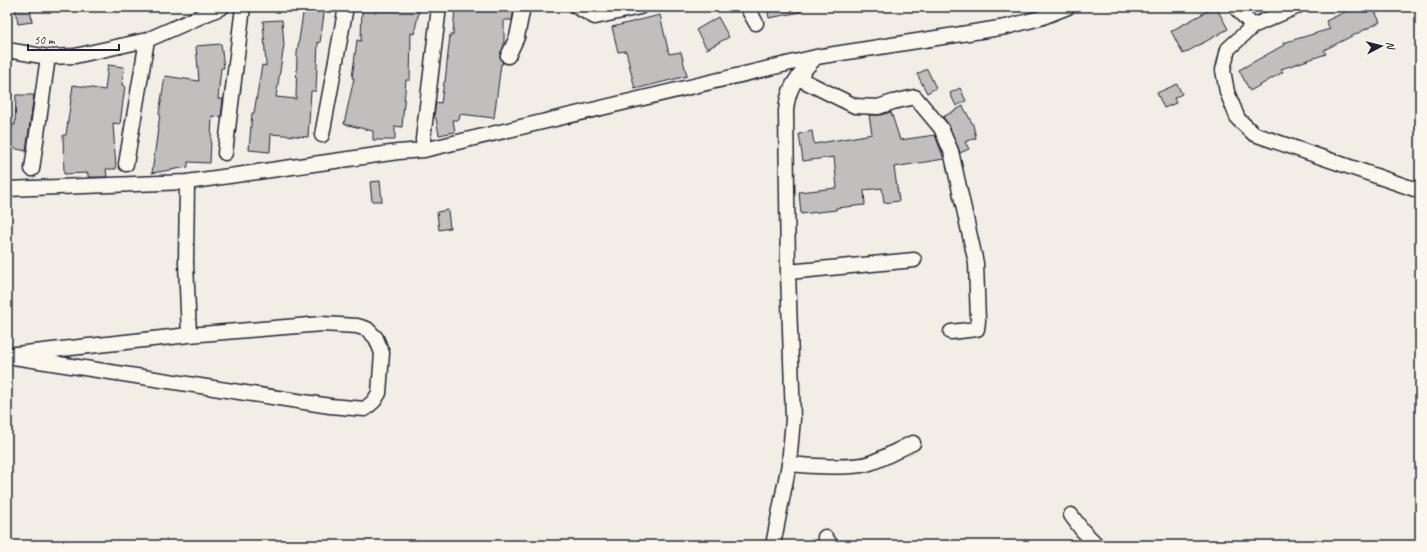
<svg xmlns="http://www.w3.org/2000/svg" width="1427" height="552" font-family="Caveat,sans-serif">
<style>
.building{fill:#c2bebe;stroke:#22223b}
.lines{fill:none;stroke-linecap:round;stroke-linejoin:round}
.street-casing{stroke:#22223b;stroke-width:17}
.street{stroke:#fbf7ec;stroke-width:14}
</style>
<rect width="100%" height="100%" fill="#f2eee5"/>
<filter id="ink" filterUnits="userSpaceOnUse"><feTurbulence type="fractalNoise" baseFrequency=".025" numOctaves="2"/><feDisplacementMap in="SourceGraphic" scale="8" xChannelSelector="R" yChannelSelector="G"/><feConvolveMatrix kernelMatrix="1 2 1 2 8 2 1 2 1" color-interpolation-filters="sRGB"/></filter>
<g filter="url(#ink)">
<path class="building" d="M15,7H30L32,22L18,24Z
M304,7H325L320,43L318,42L316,91H311L308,137L271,134L270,152L249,150L252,113H254L262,65L266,66L263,21L282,20L284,45L276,97L296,99L297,53Z
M362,7H420L414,34L411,33L410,80H406L402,127L395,126V140H373V131L344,124L354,78H352L357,40L361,41Z
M455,7H511V10H514L512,20H504V46L500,56L503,64H501L494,118L460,114L459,120H453L455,132L439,135L436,118L434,117L436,102L441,103L444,82H445L450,35H453Z
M767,7H801V12L769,18Z
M1215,7H1216L1228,29L1183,54L1171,31Z
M1355,7H1373L1380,22L1324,50L1326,54L1281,69L1283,72L1250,91L1239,70L1284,45L1283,43L1330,29L1326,21Z
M660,15L669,54L681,52L687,76L635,89L626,51L618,52L612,27Z
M718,17L729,37L707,49L696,30Z
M221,44L224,68H221L218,99H223L221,117L212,116L210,163L188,162V167L152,173L160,114H159L165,76L199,81L196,46Z
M108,65L124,67L122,85L125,86L120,124L113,123L116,169H106L107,177H88V173L64,174L63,135H66L73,85L105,90Z
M927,69L936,88L927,93L917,74Z
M1177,84L1182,94L1174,98L1176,103L1164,108L1157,93Z
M960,88L966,101L956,106L950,93Z
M16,95H34L26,151L8,147L13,124L15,125Z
M963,106L973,125L976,138L965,142L969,149L960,153L949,125L943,117Z
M891,112L900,140L935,135L944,159L894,167L899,201L884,203L882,188L864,190L865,205L836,208V210L801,214L799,192L837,188L834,157L803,161L799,134L812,131L814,144L872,134L869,115H880Z
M380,181L382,201H372L370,182Z
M448,210L450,228L439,230L437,212Z"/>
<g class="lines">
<defs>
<path id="street" d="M577,7L595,17L640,7
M747,7L756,23
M1235,7L1253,26
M1296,7L1253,26L1228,49L1223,70L1227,92L1238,119L1254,134L1420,191
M7,50L48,57L75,56L147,40L222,7
M508,56L517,37L523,7
M798,78L855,106L878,107L893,102L915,97L941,128L951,151L976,263L978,321L977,329L951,332
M322,135L346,7
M424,150L423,139L439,7
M225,153L243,7
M126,164L147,40
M32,169L48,57
M187,182L186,263L189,335
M7,189L187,182L398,152L424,150L816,57L1006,27L1040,18L1068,7
M788,272L914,260
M7,355L189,335L322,324L357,326L367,329L376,338L382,353L379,393L374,401L365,409L330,406L7,356
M789,464C808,466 853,469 870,463C885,458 899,449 913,443
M1071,515L1082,530L1097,545
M825,537L831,545
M773,545L789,464L793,419L788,272L786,111C788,84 799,76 816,57"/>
</defs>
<use href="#street" class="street-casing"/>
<use href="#street" class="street"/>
</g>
</g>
<rect width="1427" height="552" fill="none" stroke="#fbf7ec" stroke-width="24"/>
<rect x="12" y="12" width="1403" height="528" fill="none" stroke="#22223b" stroke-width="1.5" filter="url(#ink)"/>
<g transform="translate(1381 46) rotate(83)" stroke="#fbf7ec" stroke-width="3" paint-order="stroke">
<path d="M0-3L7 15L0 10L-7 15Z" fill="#22223b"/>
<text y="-6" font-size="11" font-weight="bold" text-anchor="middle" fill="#22223b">N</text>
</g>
<path d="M28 44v6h91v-6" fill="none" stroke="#22223b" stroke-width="2"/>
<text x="34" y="44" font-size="12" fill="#22223b" stroke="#fbf7ec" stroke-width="3" paint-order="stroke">50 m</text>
</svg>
